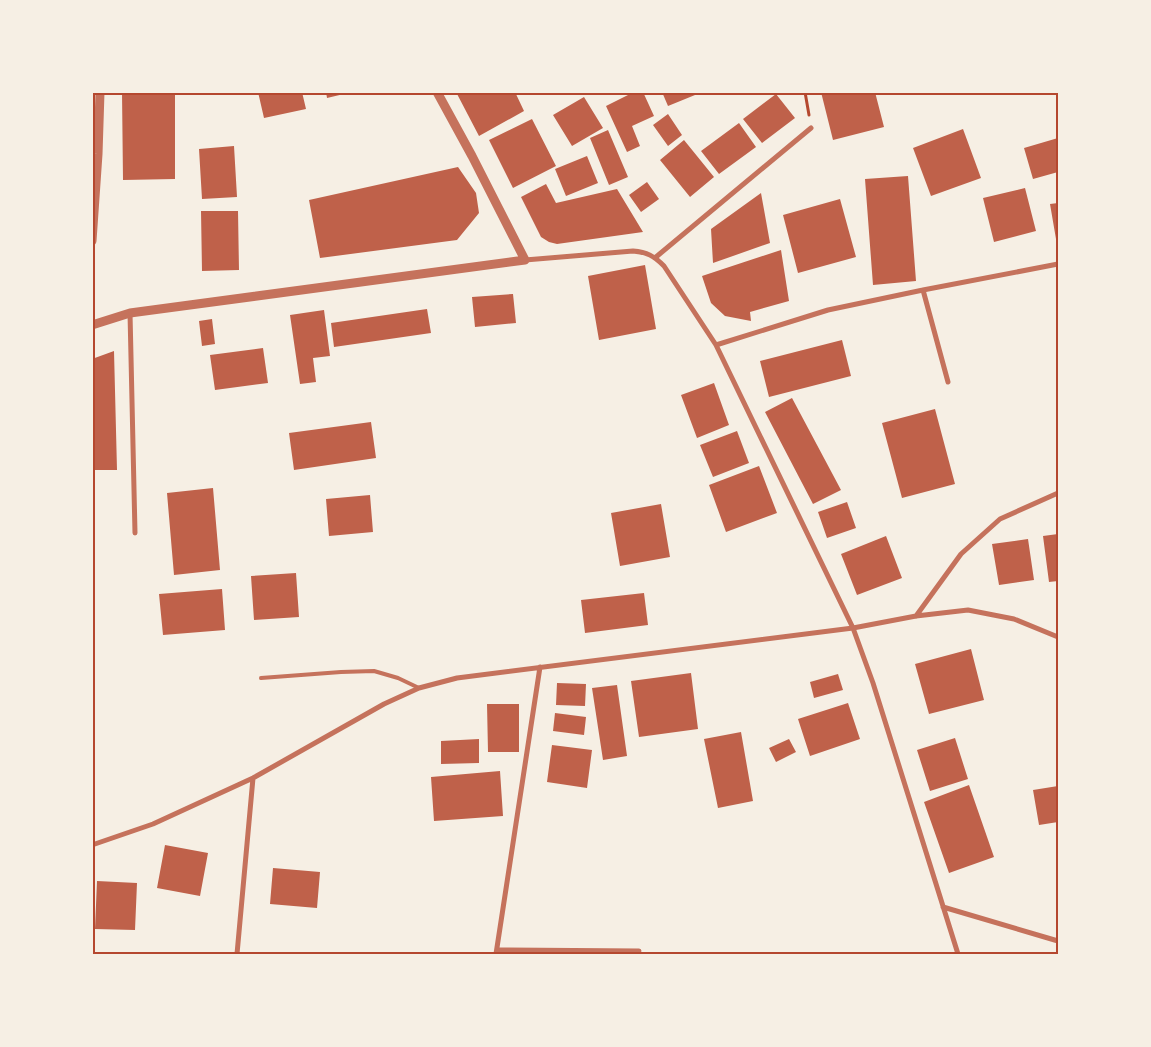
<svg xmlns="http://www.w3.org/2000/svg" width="1151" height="1047" font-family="'Noto Sans',sans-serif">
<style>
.building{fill:#bf614a}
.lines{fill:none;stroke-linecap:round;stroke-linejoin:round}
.path{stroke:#b5482f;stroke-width:3}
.service{stroke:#c5725c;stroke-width:4}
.minor{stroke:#c5725c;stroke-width:5}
.tertiary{stroke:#c5725c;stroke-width:9}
.neatline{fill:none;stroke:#b5482f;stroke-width:2}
</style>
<rect width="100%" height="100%" fill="#f6efe4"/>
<path class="building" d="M122,92H175V179L123,180Z
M258,92H302L306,109L264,118Z
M326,92H348V93L327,98Z
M456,92H515L524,111L479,136Z
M634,92H643L654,116L632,126L640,146L627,152L606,106Z
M662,92H694L695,95L668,106Z
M821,92H875L884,127L833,140Z
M776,94L795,118L762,143L743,119Z
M584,97L603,128L572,146L553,115Z
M668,114L682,135L668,146L653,125Z
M532,119L556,166L513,188L489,140Z
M739,123L756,147L719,174L701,151Z
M963,129L981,178L931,196L913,148Z
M608,130L628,177L609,185L590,138Z
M1058,138V172L1033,179L1024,148Z
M684,140L714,177L690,197L660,160Z
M234,146L237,197L202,199L199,149Z
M587,156L598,183L566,196L555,169Z
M458,167L476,193L479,213L457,240L320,258L309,200Z
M908,176L916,281L873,285L865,179Z
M647,182L659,199L641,212L629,195Z
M546,184L556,203L617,189L643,232L557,244L549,242L541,237L521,197Z
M1025,188L1036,231L994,242L983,198Z
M761,193L770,243L713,263L711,229Z
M840,199L856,257L798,273L783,215Z
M1058,203V239H1056L1050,204Z
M201,211H238L239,270L202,271Z
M781,250L789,301L750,312L751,321L725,316L711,303L702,276Z
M645,265L656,329L599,340L588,276Z
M513,294L516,323L475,327L472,297Z
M427,309L431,333L334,347L331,323Z
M324,310L330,356L313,358L316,382L300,384L290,315Z
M212,319L215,344L202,346L199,321Z
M842,340L851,376L769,397L760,361Z
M263,348L268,383L215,390L210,355Z
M114,351L117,470H92V359Z
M714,383L729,425L697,438L681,395Z
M792,398L841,490L813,504L765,412Z
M935,409L955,484L902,498L882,423Z
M371,422L376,458L294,470L289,433Z
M737,431L749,463L713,477L700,445Z
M759,466L777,513L726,532L709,485Z
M213,488L220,570L174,575L167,493Z
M370,495L373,532L329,536L326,499Z
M847,502L856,528L827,538L818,512Z
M661,504L670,557L620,566L611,513Z
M1058,534V581L1049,582L1043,536Z
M886,536L902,578L857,595L841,554Z
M1028,539L1034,580L999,585L992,544Z
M296,573L299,617L254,620L251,576Z
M222,589L225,630L163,635L159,594Z
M644,593L648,625L585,633L581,600Z
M971,649L984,700L929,714L915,664Z
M691,673L698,729L639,737L631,681Z
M838,674L843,690L814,698L810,682Z
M557,683L586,684L585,706L556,705Z
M617,685L627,756L603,760L592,688Z
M848,703L860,739L810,756L798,719Z
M487,704H519V752H488Z
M555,713L586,717L584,735L553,731Z
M741,732L753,801L718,808L704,739Z
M955,738L968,779L930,791L917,750Z
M479,739V763L441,764V741Z
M789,739L796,752L776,762L769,748Z
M552,745L592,750L587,788L547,782Z
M500,771L503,816L434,821L431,777Z
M969,785L994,857L949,873L924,802Z
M1058,786V822L1039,825L1033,790Z
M165,845L208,853L200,896L157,888Z
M273,868L320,872L317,908L270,904Z
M97,881L137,883L135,930L95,929Z"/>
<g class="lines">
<path class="path" d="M805,92L809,115"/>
<path class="service" d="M261,678L341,672L374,671L398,678L419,688"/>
<path class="minor" d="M656,257L811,128
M525,260L633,251C647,252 654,256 664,266L716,345L853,628L873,683L958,954
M923,290L948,382
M130,313L135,533
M716,345L828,310L923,290L1058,264
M916,616L961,554L1000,519L1058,493
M92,845L153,824L253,778L384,704L419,688L457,678L853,628L916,616L968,610L1014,619L1058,637
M943,907L1058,941
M497,950L639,951
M237,954L253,778
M496,954L540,667"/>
<path class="tertiary" d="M92,241L98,154L100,92
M92,325L130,313L525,260L472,156L437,92"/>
</g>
<rect width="1151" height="1047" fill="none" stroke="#f6efe4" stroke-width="188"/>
<rect x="94" y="94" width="963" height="859" class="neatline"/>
</svg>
